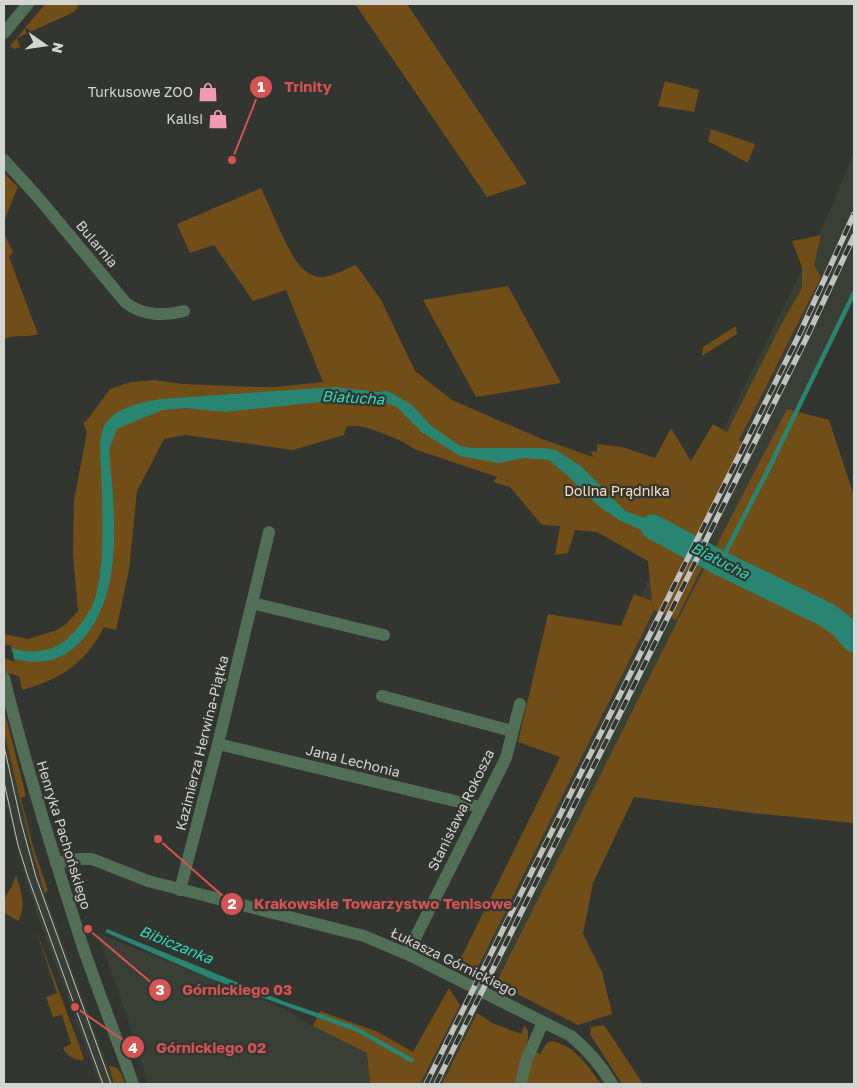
<svg xmlns="http://www.w3.org/2000/svg" width="858" height="1088" font-family="'Golos Text',sans-serif">
<style>
.built{fill:#3a3f35}
.green{fill:#714e17}
.water{fill:#288572}
.pier{fill:#333530}
.lines{fill:none;stroke-linecap:round;stroke-linejoin:round}
.stream{stroke:#288572;stroke-width:4.5}
.river{stroke:#288572;stroke-width:25}
.minor{stroke:#516f57;stroke-width:12}
.tertiary{stroke:#516f57;stroke-width:12}
.tram{stroke:#c1c3c0;stroke-width:1}
.rail-casing{stroke:#c1c3c0;stroke-width:5.5}
.rail{stroke:#333530;stroke-width:4;stroke-dasharray:11;stroke-linecap:butt}
.labels{text-anchor:middle;stroke-width:4.5;stroke-linejoin:round;paint-order:stroke}
.poi-label{font-size:14px;fill:#d3d5d2;stroke:#333530;text-anchor:end}
.street-label{font-size:14px;fill:#d3d5d2;stroke:#333530}
.park-label{font-size:14px;fill:#fbe0bb;stroke:#333530}
.water-label{font-size:15px;font-style:italic;fill:#2addbd;stroke:#333530}
.leader{fill:none;stroke:#d55352;stroke-width:2}
.callout-dot{fill:#d55352;stroke:#333530;stroke-width:2}
.mark-label{font-size:15px;text-anchor:middle;font-weight:bold;fill:#fff}
.callout-label{font-size:15px;text-anchor:middle;font-weight:bold;fill:#d55352;stroke:#333530;stroke-width:4.5;stroke-linejoin:round;paint-order:stroke}
</style>
<rect width="100%" height="100%" fill="#333530"/>
<path class="built" d="M854,152V289L807,387L781,435L507,978L463,954L802,270L832,206Z
M4,731L32,850L45,894L114,1084H99L34,906L23,870L4,794Z
M97,933L285,1009L313,1026L367,1053L370,1084H148L120,996Z
M460,1005L477,1013L442,1084H421Z"/>
<path class="green" d="M45,4H75L79,6L74,12L17,38L20,47L14,49L10,46Z
M355,4H407L527,184L487,197Z
M665,81L699,90L694,112L658,106Z
M711,129L755,144L748,163L708,141Z
M4,173L18,187L4,221Z
M261,188C272,211 285,246 299,265C304,271 312,276 319,277C331,278 345,269 356,265L381,300L415,371L452,400L542,439L593,457L591,451L597,452V444L622,447L655,458L671,428L691,461L713,424L727,432L782,323L802,288V267L792,241L821,235L814,265L821,277L739,440L747,446L701,538L712,547L676,620L654,610L477,969L460,960L560,757L518,742L548,614L621,626L634,594L652,601L648,561L597,532L575,530L568,553L555,555L560,526L542,525L510,487L493,482L497,477L414,449L402,441L371,429L358,426H347L344,435L293,450L185,435L164,439L137,491L129,570L116,630L104,627C85,664 61,679 22,690L19,676L4,672V634L28,639L57,630L66,624L78,611L73,555L74,500L87,432L84,425V422L87,420L110,389L131,382L154,380L183,384L256,387H277L323,382L286,290L253,301L214,245L190,253L177,224Z
M4,233L13,252L9,257L38,334C27,338 14,334 4,339Z
M508,286L561,383L476,397L423,300Z
M736,326L737,334L702,356L703,347Z
M787,409L829,420L854,496V823L752,813L634,797L593,883L583,934L602,972L612,1014L578,1025L496,983L685,606Z
M4,709L26,796L21,798L34,850L48,890L45,894L32,850L4,731Z
M16,875C21,891 27,906 18,921L4,913V899L12,886Z
M35,927L79,1045L84,1060C75,1061 67,1056 63,1048L71,1044L62,1015L53,1017L46,997L57,993Z
M449,988L460,1005L420,1084H370L367,1053L313,1026L320,1011L378,1032L413,1052Z
M477,1013L492,1023L521,1034L524,1025L528,1031V1039L517,1084H442Z
M604,1025L643,1084H622L590,1034L591,1027Z
M552,1041C574,1045 589,1067 601,1084H525L526,1076L536,1052L540,1054L547,1043Z
M109,1066C120,1066 122,1075 125,1084H114Z"/>
<path class="water" d="M334,387L378,392L388,391L412,405L429,424L460,446L473,448H543L556,450L581,466L625,511L653,521L683,538L679,551L667,541L619,520L600,507L568,476L549,460L525,458L499,463L460,456L423,433L397,407L383,402L339,400L225,412L186,408L163,410L135,421L117,429C115,435 112,441 110,447C108,459 113,484 113,497C116,546 116,604 80,642C57,666 34,665 4,656V646C26,654 49,655 68,638C77,630 85,619 91,608C107,577 102,504 101,468C100,456 98,434 106,423C117,407 141,403 160,399Z
M107,929L283,1001L355,1026L414,1059L412,1063L357,1032L209,978L105,932Z"/>
<path class="pier" d="M4,644L11,646L15,662L4,658Z"/>
<g class="lines">
<path class="stream" d="M720,563L767,472L854,293"/>
<path class="river" d="M653,527L720,563L827,615L842,626L854,640"/>
<path class="minor" d="M4,160L36,195L126,303C144,316 163,316 184,311
M252,603L384,635
M382,696L512,731
M218,744L480,807
M56,863L80,859H92L148,881L364,936L407,954L571,1036C588,1050 601,1065 612,1084
M180,890L218,744L269,532
M407,954L506,758L520,704
M521,1084L526,1061L543,1022"/>
<path class="tertiary" d="M4,33L28,4
M4,678C26,767 53,854 81,941C97,989 116,1036 133,1084"/>
<path class="tram" d="M4,746L21,822L36,877L111,1084
M4,782L18,845L28,877L103,1084"/>
<defs>
<path id="rail" d="M426,1084L800,333L854,214
M436,1084L805,341L854,236"/>
</defs>
<use href="#rail" class="rail-casing"/>
<use href="#rail" class="rail"/>
</g>
<defs>
<symbol id="shop-bare" viewBox="-9 -9 18 18"><path d="M-5-2.5h2.3a2.7 3.5 0 0 1 5.4 0H5L5.5 6h-11ZM-1.5-2.5h3a1.5 2.3 0 0 0-3 0Z" fill="#f09ab6" stroke="#333530" stroke-width="2.5" paint-order="stroke"/></symbol>
</defs>
<g fill-rule="evenodd">
<use href="#shop-bare" x="194" y="78" width="28" height="28"/>
<use href="#shop-bare" x="204" y="105" width="28" height="28"/>
</g>
<g class="labels">
<g class="poi-label">
<text x="193" y="97">Turkusowe ZOO</text>
<text x="203" y="124">Kalisi</text>
</g>
<g class="street-label">
<text transform="translate(97 244) rotate(50)" y="5">Bularnia</text>
<text transform="translate(202 743) rotate(-76)" y="5">Kazimierza Herwina-Piątka</text>
<text transform="translate(353 761) rotate(14)" y="5">Jana Lechonia</text>
<text transform="translate(461 810) rotate(-64)" y="5">Stanisława Rokosza</text>
<text transform="translate(64 835) rotate(73)" y="5">Henryka Pachońskiego</text>
<text transform="translate(454 962) rotate(26)" y="5">Łukasza Górnickiego</text>
</g>
<g class="park-label">
<text x="617" y="496">Dolina Prądnika</text>
</g>
<g class="water-label">
<text transform="translate(353 398) rotate(3)" y="5">Białucha</text>
<text transform="translate(720 561) rotate(27)" y="5">Białucha</text>
<text transform="translate(176 945) rotate(22)" y="5">Bibiczanka</text>
</g>
</g>
<path class="leader" d="M232 160L261 87M158 839L232 904M88 929L160 990M75 1007L133 1047"/>
<g class="callout-dot">
<circle cx="232" cy="160" r="5"/>
<circle cx="158" cy="839" r="5"/>
<circle cx="88" cy="929" r="5"/>
<circle cx="75" cy="1007" r="5"/>
<circle cx="261" cy="87" r="12"/>
<circle cx="232" cy="904" r="12"/>
<circle cx="160" cy="990" r="12"/>
<circle cx="133" cy="1047" r="12"/>
</g>
<g class="mark-label">
<text x="261" y="92">1</text>
<text x="232" y="909">2</text>
<text x="160" y="995">3</text>
<text x="133" y="1053">4</text>
</g>
<g class="callout-label">
<text x="308" y="92">Trinity</text>
<text x="383" y="909">Krakowskie Towarzystwo Tenisowe</text>
<text x="237" y="995">Górnickiego 03</text>
<text x="211" y="1053">Górnickiego 02</text>
</g>
<rect width="858" height="1088" fill="none" stroke="#d3d5d2" stroke-width="10"/>
<g transform="translate(45 45) rotate(103)" stroke="#333530" stroke-width="4" paint-order="stroke">
<path d="M0-4L9 19L0 12L-9 19Z" fill="#d3d5d2"/>
<text y="-8" font-size="14" font-weight="bold" text-anchor="middle" fill="#d3d5d2">N</text>
</g>
</svg>
